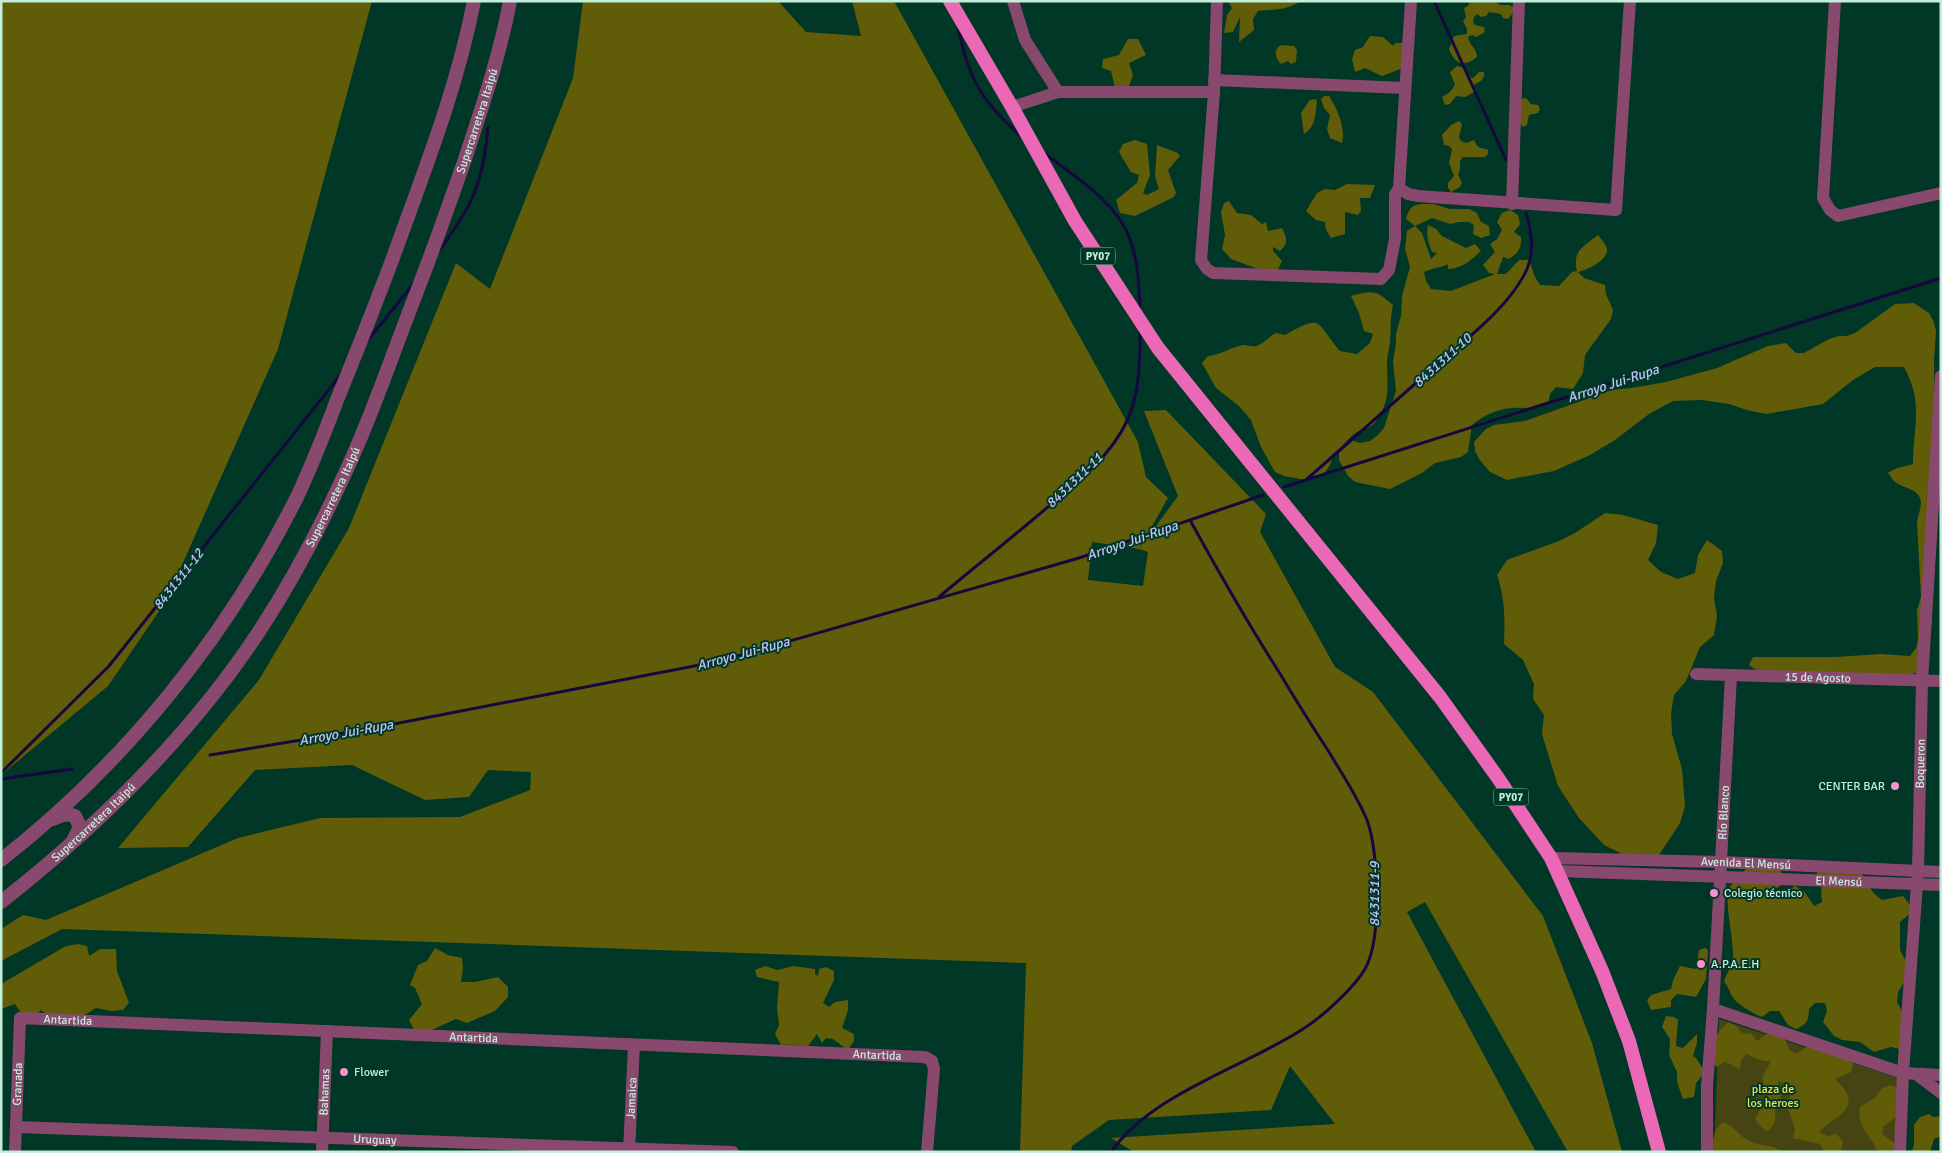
<svg xmlns="http://www.w3.org/2000/svg" width="1942" height="1153" font-family="Signika,sans-serif">
<style>
.green{fill:#474413}
.forest{fill:#615c07}
.lines{fill:none;stroke-linecap:round;stroke-linejoin:round}
.stream{stroke:#16083f;stroke-width:3}
.minor{stroke:#89496e;stroke-width:12}
.tertiary{stroke:#89496e;stroke-width:14}
.trunk{stroke:#ea68b6;stroke-width:14}
.poi-dot{fill:#f890cb;stroke:#003726;stroke-width:2}
.labels{text-anchor:middle;stroke-width:4;stroke-linejoin:round;paint-order:stroke}
.shield{fill:#003726;stroke:#88b7a4;stroke-width:1}
.shield-label{font-size:11px;font-weight:bold;fill:#c3eeda}
.street-label{font-size:12px;fill:#c3eeda;stroke:#003726}
.poi-label{font-size:12px;fill:#c3eeda;stroke:#003726;text-anchor:start}
.park-label{font-size:12px;fill:#eae25c;stroke:#003726}
.water-label{font-size:14px;font-style:italic;fill:#c3c1f8;stroke:#003726}
</style>
<rect width="100%" height="100%" fill="#003726"/>
<path class="green" d="M1719,1019L1898,1078L1894,1152H1714Z"/>
<path class="forest" d="M1,1H372L278,349L166,601L108,686L1,775Z
M583,1H778L806,32L861,36L852,1H894L1138,442L1146,477L1168,498L1139,549L1092,542L1088,580L1143,586L1148,552L1139,549L1178,496L1144,411L1166,410L1266,514L1260,532L1335,667L1373,692L1543,916L1592,1043L1622,1152H1568L1425,902L1407,912L1536,1152H1134L1111,1138L1335,1124L1290,1066L1271,1110L1109,1120L1072,1146L1071,1152H1020L1026,963L62,929L1,961V929L23,915L46,920L238,838L320,818L460,817L530,790L531,772L488,770L469,797L425,800L352,765L255,770L188,847L118,848L259,680L349,528L456,263L490,289L573,78Z
M1228,1H1300C1287,11 1273,9 1258,11L1253,19L1254,30L1239,42L1240,17L1233,32L1224,33L1227,15L1232,8Z
M1470,1H1495L1500,5H1509L1513,7L1514,12L1508,19L1503,18L1501,14L1489,12L1486,16L1481,17L1477,14L1474,17L1473,22L1475,25L1484,27L1485,32L1476,37L1472,35L1468,37C1469,45 1477,48 1477,57C1465,67 1455,65 1449,49L1454,36L1467,34V29L1463,21L1466,17L1464,8L1468,6Z
M1370,36L1383,37L1393,46L1395,43H1404L1403,68L1382,76L1365,68L1355,72L1352,59L1355,50L1363,47Z
M1128,39H1138L1146,55L1129,63L1133,75L1128,89L1115,88L1111,71L1102,68L1103,59L1119,55Z
M1281,45L1294,46L1297,50L1296,62L1291,64L1288,61L1281,64C1275,58 1273,50 1281,45Z
M1457,66L1465,68L1469,77L1473,78L1479,72H1484V76L1482,80L1474,85V92L1465,97L1456,96L1450,104L1445,105L1442,97L1450,92L1455,85L1450,72Z
M1324,96H1329C1337,108 1346,128 1342,143L1330,138L1327,129L1330,115L1324,108L1321,99Z
M1523,98L1527,99L1531,104L1538,105L1540,109L1538,113L1529,115L1527,125L1523,127L1520,123L1521,100Z
M1313,99L1317,100C1316,112 1316,127 1304,134L1301,113L1309,101Z
M1459,121L1462,124L1459,137L1461,141L1466,143L1474,140C1479,150 1478,146 1488,150V154L1485,157H1463L1460,161V170L1458,174L1462,183L1460,187L1451,192L1448,188V183L1454,176L1449,163L1452,149L1449,146L1444,145L1442,135L1451,125Z
M1135,140L1147,144L1150,175L1143,193L1147,195L1159,189L1155,176L1157,145L1178,153L1180,156L1168,170L1176,193L1174,197L1135,216L1120,213L1116,200L1137,183L1139,175L1131,172L1119,152L1123,144Z
M1347,184L1375,185L1370,198H1360L1361,211L1358,215L1345,212V234L1331,238L1326,230L1325,222L1316,220L1306,211L1317,193L1325,189L1335,190Z
M1229,201L1237,213L1251,215L1262,224L1266,222L1268,231L1282,228C1287,239 1289,242 1280,251L1273,247V251L1282,261L1278,269L1266,272L1231,259L1222,249L1225,235L1221,212L1224,203Z
M1433,204L1450,209H1469L1477,213L1481,222L1489,226L1490,235L1481,238L1473,234L1474,225L1469,222H1459L1450,224L1432,218L1415,226L1422,233L1431,259L1437,253L1432,252C1428,242 1426,236 1428,225L1436,229L1442,236L1466,248L1475,244L1481,251C1470,261 1463,268 1448,269V264C1440,268 1432,268 1424,272L1426,281L1431,289L1451,291L1495,274L1489,273L1483,265L1495,252L1490,244L1497,239L1502,230L1497,222L1502,213L1510,210L1518,215L1520,224L1514,232L1521,237C1522,248 1518,253 1509,259L1503,257L1497,274H1506L1519,260H1529L1535,277L1540,285L1559,286L1572,272L1577,271C1572,251 1583,247 1598,235C1601,239 1607,245 1607,250C1607,261 1587,270 1578,272L1584,278L1605,285L1606,294L1613,310L1611,319L1585,355L1583,373L1573,389L1556,387L1550,394L1548,403C1536,411 1526,407 1513,408C1497,409 1484,415 1472,425L1468,452L1461,457L1435,463L1422,473L1390,489L1355,482L1348,476L1339,460V451L1333,456L1330,465L1325,472L1316,478L1306,480L1284,476L1275,472L1261,447L1251,420L1239,406L1216,388L1202,363L1208,356C1221,355 1231,347 1243,345C1250,345 1253,348 1259,345C1265,342 1270,336 1276,333L1285,335C1324,313 1315,322 1340,351L1357,354L1370,343L1373,334L1364,331L1359,313L1351,296C1373,290 1376,290 1393,305C1390,318 1391,331 1390,343C1389,350 1387,356 1387,362C1387,386 1391,400 1376,421C1371,429 1364,428 1357,432C1351,436 1345,442 1341,448L1350,440L1360,443L1370,441L1378,435L1384,428L1393,400L1396,391L1393,362L1396,343V334L1401,316L1402,296L1410,267L1405,249L1407,231L1415,226L1406,219C1410,202 1418,204 1433,204Z
M1914,303L1929,313L1934,322L1936,331L1934,361L1935,419L1932,621L1928,650L1919,672L1909,675L1757,671L1749,665L1753,657H1835L1881,654L1910,656L1916,648L1918,640L1917,610L1921,597L1917,522C1918,516 1921,508 1921,502C1919,487 1901,489 1893,480C1891,478 1890,475 1888,473C1896,467 1904,467 1913,464C1913,424 1924,404 1904,367H1875L1853,380L1823,404L1766,414L1747,410L1729,404L1702,400L1673,401L1649,414L1615,440L1590,455L1554,471L1507,480L1490,472L1479,459L1475,451L1474,442L1486,429L1494,425L1525,421L1612,390L1631,388L1666,382L1717,368L1768,346L1786,343L1796,353H1804L1829,339L1839,336H1847L1855,333L1895,304Z
M1605,513L1623,515L1658,525L1656,543L1648,560L1661,572L1678,579L1695,573L1698,555L1707,540L1722,551L1723,563L1716,581L1714,598L1717,616L1714,635L1700,647L1686,681L1674,695L1671,713L1672,734L1682,769L1685,806L1680,823L1659,855L1622,854L1604,845L1579,818L1558,786L1542,734L1544,715L1533,699L1534,684L1523,660L1504,644C1505,619 1505,599 1497,575L1507,560L1559,541L1575,533Z
M1774,863L1787,879L1780,886L1773,890L1779,896L1795,886L1804,891L1814,906L1822,902L1821,893L1822,883L1815,879L1818,870L1861,872C1867,884 1871,892 1882,900L1903,896L1914,910L1900,922V950L1909,967L1908,976L1898,992L1897,1002L1906,1018L1900,1049L1891,1047L1874,1052L1860,1042L1842,1040L1834,1036L1823,1022L1827,1011L1825,1003H1815L1809,1009C1809,1021 1806,1025 1796,1029L1788,1025L1779,1011H1770L1762,1017C1754,1014 1740,1006 1734,999C1730,994 1729,987 1724,982C1726,973 1733,966 1733,957C1734,940 1723,899 1730,887C1735,879 1743,874 1748,866Z
M78,944L87,946L89,956L100,949H116L117,971L129,1003L123,1010L111,1011L96,1008L83,1016L51,1018L41,1010L37,1014H22L15,1004L1,1009V984L66,946Z
M435,948L448,955L462,958L463,968L461,982H475L498,977L508,987V997L495,1011L467,1023L456,1019L427,1032L416,1033L409,1020L422,1004L415,988L410,985L418,965L427,961Z
M1705,948L1708,950L1706,979L1696,997L1677,994L1671,1000V1007L1651,1010L1647,1000L1651,995L1671,989L1673,980L1680,966L1696,969L1699,950Z
M765,966L777,970L793,966L815,969V974L818,976L819,969L826,967L834,971V980L823,1003L829,1007L835,1002L848,1000V1010L842,1028L854,1034V1041L849,1048H845L833,1039L826,1038L822,1043L817,1034L808,1046C798,1046 790,1044 781,1045L775,1034L779,1025L777,1007L779,982L757,977L755,970Z
M1666,1016L1674,1017L1678,1020L1676,1046L1683,1048L1697,1034V1043L1693,1056L1696,1058L1705,1072L1696,1083L1694,1097L1683,1099L1677,1082V1072L1669,1055L1670,1039L1662,1027Z
M1728,1022L1736,1026L1742,1033L1752,1034L1757,1041L1772,1030L1786,1041L1789,1050L1797,1054L1812,1043L1848,1056L1853,1063L1851,1072L1835,1079C1839,1083 1844,1088 1846,1092C1857,1112 1829,1120 1819,1132L1828,1136L1837,1134L1843,1142L1841,1151L1845,1152H1824L1820,1144L1793,1138L1795,1129L1786,1103L1791,1095L1799,1092L1791,1090L1786,1083L1778,1081L1781,1099L1774,1105C1776,1116 1777,1123 1768,1131L1761,1127L1755,1119C1759,1111 1765,1105 1768,1096L1762,1078L1771,1061H1763L1746,1054L1741,1061L1740,1070L1732,1065L1724,1062L1717,1067L1710,1061L1716,1035Z
M1890,1085L1899,1088C1898,1106 1902,1116 1884,1126L1882,1134L1897,1145V1152H1878C1871,1135 1856,1126 1860,1107L1876,1097L1881,1089Z
M1929,1114L1933,1117L1941,1116V1136L1934,1139L1930,1152H1912L1914,1144V1125L1920,1117Z
M1722,1122C1735,1125 1739,1137 1751,1142C1762,1146 1773,1144 1782,1152H1709L1716,1130Z"/>
<g class="lines">
<path class="stream" d="M1434,1L1506,160
M958,26C968,78 981,101 1021,136
M1044,153C1075,177 1116,201 1130,239C1138,261 1139,285 1140,308
M438,252C472,207 483,184 488,127
M368,340L414,283
M1307,479C1349,442 1391,405 1433,368C1464,341 1510,307 1527,269C1535,251 1531,231 1526,213
M1284,487L1941,278
M939,597C971,570 1004,544 1036,517C1069,489 1109,460 1127,421C1140,393 1140,360 1140,330
M210,755L368,729L720,661L1079,558L1263,495
M1,773L109,666L342,373
M1,779L72,769
M1111,1152C1154,1092 1243,1068 1303,1029C1322,1017 1354,988 1365,969C1382,939 1379,852 1367,820C1357,796 1342,774 1329,752C1312,726 1295,699 1279,672C1247,622 1218,571 1190,520"/>
<g class="minor">
<path d="M1013,1L1025,40L1058,92"/>
<path d="M1217,1L1214,92L1201,260L1207,269L1213,273L1381,279L1389,270L1395,239V194L1399,188L1411,1"/>
<path d="M1835,1L1823,198L1830,210L1838,216L1941,193"/>
<path d="M1214,80L1405,88"/>
<path d="M1012,107L1058,92H1214"/>
<path d="M1399,188L1408,194L1418,196L1616,210L1630,1"/>
<path d="M1512,204L1519,1"/>
<path id="s1" d="M1696,674L1941,681"/>
<path id="s2" d="M1551,858L1722,862L1941,872"/>
<path id="s3" d="M1558,871L1941,885"/>
<path d="M1713,1009L1903,1073L1941,1075"/>
<path d="M1916,1074L1941,1093"/>
<path id="s4" d="M16,1127L733,1152"/>
<path id="s5" d="M15,1152L20,1018L925,1057L932,1061L934,1069L927,1152"/>
<path id="s6" d="M322,1152L327,1031"/>
<path id="s7" d="M629,1152L634,1045"/>
<path id="s8" d="M1707,1152V1086L1713,1009L1731,676"/>
<path id="s9" d="M1900,1152L1903,1073L1918,871L1922,681L1941,376"/>
</g>
<g class="tertiary">
<path d="M53,819C61,815 67,813 75,816L80,827L73,841"/>
<path d="M1,860C125,763 227,637 297,497C312,465 325,432 337,400C357,351 376,303 394,255C424,171 457,89 474,1"/>
<path id="s10" d="M1,902C79,841 151,773 213,695C262,634 306,557 339,486C369,424 391,358 416,294C433,250 449,205 465,159C482,107 500,55 510,1"/>
</g>
<path class="trunk" d="M950,1L1012,107L1075,221L1158,348L1440,697L1498,778L1551,858L1602,971L1629,1041L1659,1152"/>
</g>
<g class="poi-dot">
<circle cx="1895" cy="786" r="5"/>
<circle cx="1714" cy="893" r="5"/>
<circle cx="1701" cy="964" r="5"/>
<circle cx="344" cy="1072" r="5"/>
</g>
<g class="labels">
<g class="shield">
<rect x="1080.5" y="247.5" width="35" height="17" rx="4"/>
<rect x="1493.5" y="788.5" width="35" height="17" rx="4"/>
</g>
<g class="shield-label">
<text x="1098" y="260">PY07</text>
<text x="1511" y="801">PY07</text>
</g>
<g class="street-label">
<text dy="4" stroke="none"><textPath href="#s10" startOffset="932">Supercarretera Itaipú</textPath></text>
<text dy="4" stroke="none"><textPath href="#s10" startOffset="529">Supercarretera Itaipú</textPath></text>
<text dy="4" stroke="none"><textPath href="#s1" startOffset="122">15 de Agosto</textPath></text>
<text dy="4" stroke="none"><textPath href="#s9" startOffset="389">Boqueron</textPath></text>
<text dy="4" stroke="none"><textPath href="#s8" startOffset="340">Río Blanco</textPath></text>
<text dy="4" stroke="none"><textPath href="#s10" startOffset="122">Supercarretera Itaipú</textPath></text>
<text dy="4" stroke="none"><textPath href="#s2" startOffset="195">Avenida El Mensú</textPath></text>
<text dy="4" stroke="none"><textPath href="#s3" startOffset="281">El Mensú</textPath></text>
<text dy="4" stroke="none"><textPath href="#s5" startOffset="182">Antartida</textPath></text>
<text dy="4" stroke="none"><textPath href="#s5" startOffset="588">Antartida</textPath></text>
<text dy="4" stroke="none"><textPath href="#s5" startOffset="992">Antartida</textPath></text>
<text dy="4" stroke="none"><textPath href="#s5" startOffset="68">Granada</textPath></text>
<text dy="4" stroke="none"><textPath href="#s6" startOffset="60">Bahamas</textPath></text>
<text dy="4" stroke="none"><textPath href="#s7" startOffset="54">Jamaica</textPath></text>
<text dy="4" stroke="none"><textPath href="#s4" startOffset="359">Uruguay</textPath></text>
</g>
<g class="poi-label">
<text x="1885" y="790" text-anchor="end">CENTER BAR</text>
<text x="1724" y="897">Colegio técnico</text>
<text x="1711" y="968">A.P.A.E.H</text>
<text x="354" y="1076">Flower</text>
</g>
<g class="park-label">
<text x="1773" y="1093">plaza de<tspan x="1773" dy="14">los heroes</tspan></text>
</g>
<g class="water-label">
<text transform="translate(1442 360) rotate(-42)" y="5">8431311-10</text>
<text transform="translate(1613 383) rotate(-18)" y="5">Arroyo Jui-Rupa</text>
<text transform="translate(1074 480) rotate(-44)" y="5">8431311-11</text>
<text transform="translate(1132 540) rotate(-19)" y="5">Arroyo Jui-Rupa</text>
<text transform="translate(178 579) rotate(-52)" y="5">8431311-12</text>
<text transform="translate(743 653) rotate(-15)" y="5">Arroyo Jui-Rupa</text>
<text transform="translate(346 732) rotate(-10)" y="5">Arroyo Jui-Rupa</text>
<text transform="translate(1374 894) rotate(-90)" y="5">8431311-9</text>
</g>
</g>
<rect width="1942" height="1153" fill="none" stroke="#c3eeda" stroke-width="5"/>
</svg>
